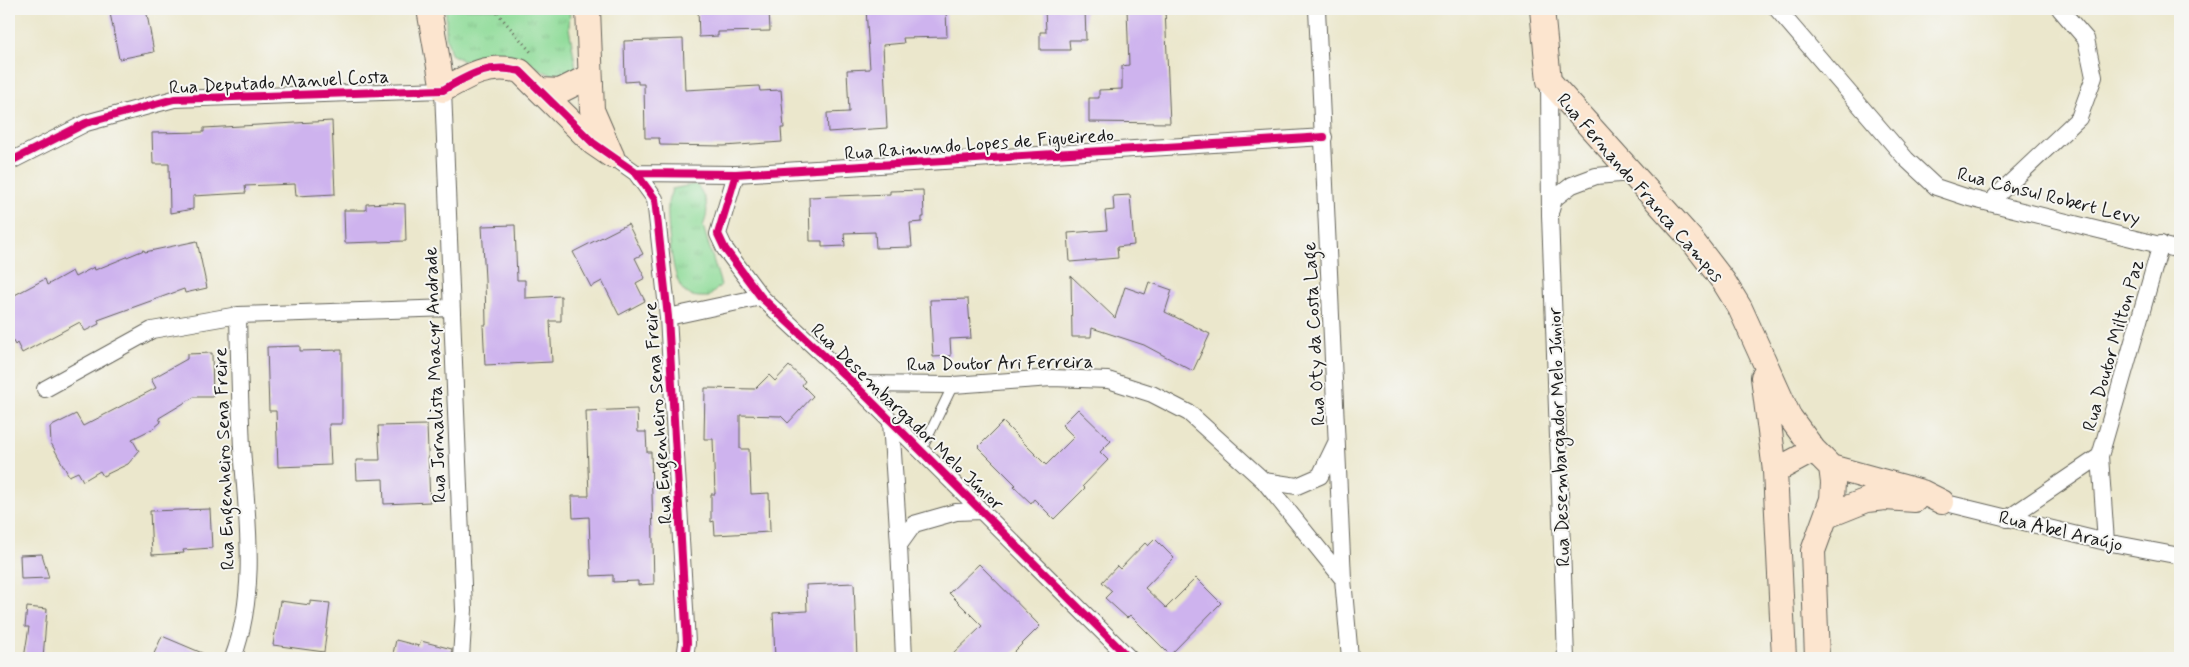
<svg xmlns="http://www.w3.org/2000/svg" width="2189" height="667" font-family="Mynerve,sans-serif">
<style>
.park{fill:url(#park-tufts);stroke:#557c5a}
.building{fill:#ceb3ee}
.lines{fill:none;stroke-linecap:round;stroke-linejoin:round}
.lane-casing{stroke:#64635a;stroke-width:11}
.street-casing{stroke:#64635a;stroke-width:18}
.secondary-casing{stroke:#64635a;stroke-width:26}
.path{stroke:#64635a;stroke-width:3;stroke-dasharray:1 4;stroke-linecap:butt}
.lane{stroke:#fff;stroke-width:9}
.street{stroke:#fff;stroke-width:16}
.secondary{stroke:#fce5cf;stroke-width:24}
.cycleway-casing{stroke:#f6f6f2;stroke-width:11}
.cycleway{stroke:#d6006c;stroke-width:8}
.labels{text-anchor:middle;stroke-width:4;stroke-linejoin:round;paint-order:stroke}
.street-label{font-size:19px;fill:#1c1c1c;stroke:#f6f6f2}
</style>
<defs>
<pattern id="park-tufts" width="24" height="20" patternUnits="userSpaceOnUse" patternTransform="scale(1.25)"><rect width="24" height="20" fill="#8edb98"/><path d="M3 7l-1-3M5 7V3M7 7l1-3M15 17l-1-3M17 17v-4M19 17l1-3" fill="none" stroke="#7abb82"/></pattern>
</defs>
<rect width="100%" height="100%" fill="#f6f6f2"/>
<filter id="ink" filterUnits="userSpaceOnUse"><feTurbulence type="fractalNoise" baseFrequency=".02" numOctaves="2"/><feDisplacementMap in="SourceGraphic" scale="10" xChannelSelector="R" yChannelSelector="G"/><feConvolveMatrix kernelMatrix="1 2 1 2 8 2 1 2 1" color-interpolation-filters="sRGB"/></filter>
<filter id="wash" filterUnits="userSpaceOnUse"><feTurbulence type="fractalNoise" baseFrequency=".0096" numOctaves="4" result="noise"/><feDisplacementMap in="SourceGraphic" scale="20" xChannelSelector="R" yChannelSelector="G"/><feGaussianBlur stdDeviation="1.12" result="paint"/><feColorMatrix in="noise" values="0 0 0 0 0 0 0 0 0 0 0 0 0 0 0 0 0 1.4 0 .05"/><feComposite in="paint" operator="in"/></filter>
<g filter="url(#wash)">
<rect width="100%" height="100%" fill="#ebe7cc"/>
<path class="park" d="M446,9H570L569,28L576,68L571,75C540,80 536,59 509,54C493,51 479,59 463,61L451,54L446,36Z
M696,184C707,198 710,210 703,226L721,285L709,297C699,297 692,298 684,291C671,279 667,222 668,204C668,199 671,194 672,189Z"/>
<g id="blocks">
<path class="building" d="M131,9H146L154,52L119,59L110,13Z
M698,9H769L770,31L718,32V36L699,37Z
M866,9H946L947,37L903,38L904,43L883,45L887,128L828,132L827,113L849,112L847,70L870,69Z
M1045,9H1085L1086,40H1069L1070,50H1040V32H1046Z
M1127,9H1165L1170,123L1089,122V98H1099V90L1122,89V66L1129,65Z
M683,39L685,90L759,86L760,91L781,90L784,128H781L782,142L724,146L660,145L659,138H645L644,84H638V81L625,82L624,41Z
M332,121L335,194L296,196L295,184L245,186L246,193L193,196V209L170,213L169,164H153L152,133L204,132V128Z
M923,190L924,217H922V222L910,223L912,247L876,248L875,232L844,233L845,246L822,247V241H810L809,197L890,194V191Z
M1130,195L1134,245L1117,247L1118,258L1070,262L1068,233L1107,230L1105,211L1114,210L1113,196Z
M389,203L405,204L406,241L345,243L344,210H366V204Z
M628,224L643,254L635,258L645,278L636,283L645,301L619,315L602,281L591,287L573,252Z
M515,225L517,280H525V298L561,296V321H550L552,362L485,365L483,325H486L485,279L482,226Z
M197,241L207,288L185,293L184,289L98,320L99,324L85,331L80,322L22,353L17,343L15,345L9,334V298L45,279L47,285L72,271L75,277L94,267L95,270L144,250L145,252Z
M1071,276L1115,318L1125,287L1145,294L1149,282L1172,290L1165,312L1210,334L1193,371L1144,345L1092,328L1091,337H1072Z
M968,299L971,338L950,339L951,356L933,357L930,300Z
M300,346V351L342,350V424H329L331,465L278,467L276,411H269L267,347Z
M212,353L213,397H194L159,418L161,422L154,428L132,439L139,451L128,464L103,476L100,471L83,481L78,472L69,476L51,443L50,427L76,414L83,426L156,388L151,379L187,359V354Z
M789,366L805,381L802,385L813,396L788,423L781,416L740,415V449H749L751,494L769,493L770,532L715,535L714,521L711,522V494H715L713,439H704L705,388L755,389L769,375L775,381Z
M637,409L638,432H646L647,452H651L654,584L638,585V581L613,582V575L591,576L589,517L573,518L572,496H589L586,411Z
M1078,409L1111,441L1100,452L1108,460L1083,486L1085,488L1054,519L1034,499L1031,503L1014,487L1016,485L978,447L1003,422L1046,465L1074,437L1062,425Z
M427,425L430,502L384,504L383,479L357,480L356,460H380L378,426Z
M210,509L212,548L183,550L184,553L152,555L150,511Z
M1155,539L1174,558L1145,588L1166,608L1196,578L1221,603L1170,655L1130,615L1127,618L1105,598L1112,591L1102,582L1117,566L1120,569L1145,543L1148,546Z
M42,554L49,578L21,579L20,555Z
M979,564L1040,626L1008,658H949L982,626L949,593Z
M854,583L857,658H775L773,613L807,611L806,585Z
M280,601L310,605V601L330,603L324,652L273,645Z
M27,607L47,609L43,658H24L29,627H25Z
M162,636L214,658H152Z
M396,640L419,646L421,641L452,649L451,658H392Z"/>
</g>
</g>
<g filter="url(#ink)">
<use href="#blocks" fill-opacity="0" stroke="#64635a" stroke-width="1"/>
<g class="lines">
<defs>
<path id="lane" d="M921,451L953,385"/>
<path id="street" d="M1317,9L1343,579L1350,658
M1777,9L1906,159L1936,187L1969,198L2180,250
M1549,81L1550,215L1566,658
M612,156L636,173L655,199L668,317L687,643L685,658
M9,162L86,123L174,99L443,90L464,610L461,658
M636,173L736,174L1324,137
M736,174L718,234L725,249L761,297L854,384L1129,658
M1989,203L2079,118L2094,77L2086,39L2060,9
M1551,210L1554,199L1572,185L1596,176L1631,173
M668,317L761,297
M854,384L953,385L1052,378L1108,380L1152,394L1189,413L1264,481L1343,579
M45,389L152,330L238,315L451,308
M891,422L899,545L904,658
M1264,481L1297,486L1320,476L1336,443
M1942,502L2106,542L2180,556
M2007,519L2100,456
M2106,542L2100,456L2161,244
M899,545L914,524L956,512L982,511
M233,658C258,591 247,518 242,448C240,404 239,360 238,315"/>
<path id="secondary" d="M429,9L443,90C469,75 489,63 520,71L593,143L612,156
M588,9L592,110L611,154
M1542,9L1549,81L1691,239L1724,282L1740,308L1789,416L1814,450L1831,467L1922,492L1942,502
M541,90L560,91L590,76
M1763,377L1775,471L1784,658
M1775,471L1814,450
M1827,516L1867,500L1885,498L1915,500
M1817,658L1813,551L1832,499L1833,483L1831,467"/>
</defs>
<use href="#lane" class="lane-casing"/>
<use href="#street" class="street-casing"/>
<use href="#secondary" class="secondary-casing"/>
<path class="path" d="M494,9L531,52"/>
<use href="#lane" class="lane"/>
<use href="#street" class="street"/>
<use href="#secondary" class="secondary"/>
<defs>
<path id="cycleway" d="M9,162L86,123L174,99L443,90C469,75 489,63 520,71L593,143L636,173L655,199L668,317L687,643L685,658
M636,173L736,174L1324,137
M736,174L718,234L725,249L761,297L854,384L1129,658"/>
</defs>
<use href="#cycleway" class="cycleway-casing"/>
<use href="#cycleway" class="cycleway"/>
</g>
</g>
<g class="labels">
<g class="street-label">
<text transform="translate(279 81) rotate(-3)" y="7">Rua Deputado Manuel Costa</text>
<text transform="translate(979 143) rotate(-4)" y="7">Rua Raimundo Lopes de Figueiredo</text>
<text transform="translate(1641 187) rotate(49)" y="7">Rua Fernando Franca Campos</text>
<text transform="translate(2049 195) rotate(14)" y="7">Rua Cônsul Robert Levy</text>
<text transform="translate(1313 334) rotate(-93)" y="7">Rua Oty da Costa Lage</text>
<text transform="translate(2112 345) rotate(-74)" y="7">Rua Doutor Milton Paz</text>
<text transform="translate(1000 362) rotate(-1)" y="7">Rua Doutor Ari Ferreira</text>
<text transform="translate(434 375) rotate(-92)" y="7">Rua Jornalista Moacyr Andrade</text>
<text transform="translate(657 413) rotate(-94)" y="7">Rua Engenheiro Sena Freire</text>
<text transform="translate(908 416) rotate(44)" y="7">Rua Desembargador Melo Júnior</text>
<text transform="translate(1558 437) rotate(-92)" y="7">Rua Desembargador Melo Júnior</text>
<text transform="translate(223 459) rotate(-92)" y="7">Rua Engenheiro Sena Freire</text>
<text transform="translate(2061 530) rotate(13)" y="7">Rua Abel Araújo</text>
</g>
</g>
<rect width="2189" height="667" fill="none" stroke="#f6f6f2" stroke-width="30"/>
</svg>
